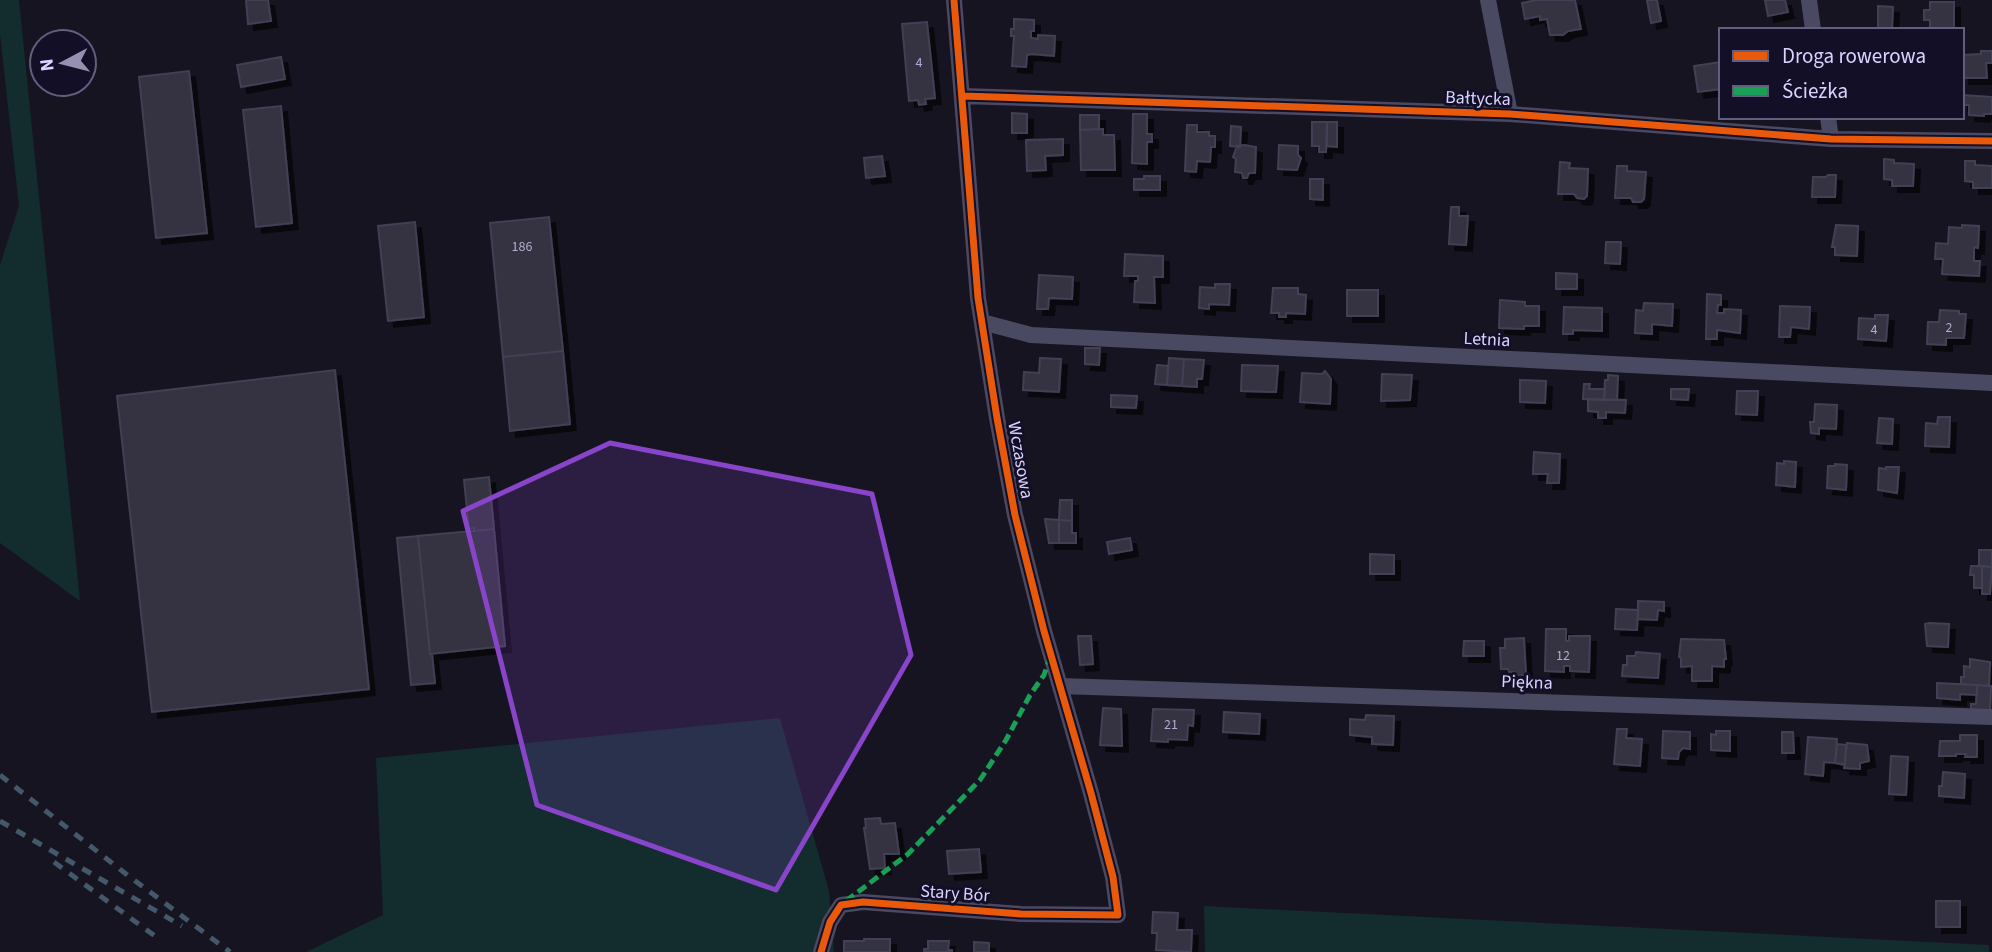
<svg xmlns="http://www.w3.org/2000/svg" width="1992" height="952" font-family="'Source Sans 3',sans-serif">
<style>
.green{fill:#132c2d}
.building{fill:#343243;stroke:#433f54;stroke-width:2;filter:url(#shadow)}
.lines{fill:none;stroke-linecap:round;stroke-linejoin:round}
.street{stroke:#4a4962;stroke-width:16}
.rail{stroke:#43596b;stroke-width:5;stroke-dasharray:10 9;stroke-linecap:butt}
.quiet{stroke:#1a9f57;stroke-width:5;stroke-dasharray:10 5;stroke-linecap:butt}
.cycleway-casing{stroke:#130f26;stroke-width:11}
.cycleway{stroke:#e8590c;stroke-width:7}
.marked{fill:#8945c9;fill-opacity:0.2;stroke:#8945c9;stroke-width:5;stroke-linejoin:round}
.labels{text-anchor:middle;stroke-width:6;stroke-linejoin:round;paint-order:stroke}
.number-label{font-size:14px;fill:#b0acd0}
.street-label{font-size:18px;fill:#d9d4ff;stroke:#130f26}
</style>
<defs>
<filter id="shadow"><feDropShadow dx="6" dy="6" stdDeviation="0" flood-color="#0009"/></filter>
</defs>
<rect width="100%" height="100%" fill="#161421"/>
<path class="green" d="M0,0H19L80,601L0,543V265L19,206L0,34Z
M780,718L829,891L834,952H306L383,915L376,758Z
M1204,906L1989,945V952H1205Z"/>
<path class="building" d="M246,0H268L271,21L248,24Z
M1536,0H1575L1581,29L1568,31L1563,35H1550L1547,19L1540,20V16L1525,19L1522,3Z
M1647,0H1657L1661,21L1651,23Z
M1765,0H1785L1788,12L1768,16Z
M1930,2H1954V29H1930V20H1924V10H1930Z
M1878,6L1893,7L1892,30H1878Z
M1014,19L1034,20V31H1031V38L1038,39V35L1055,36L1054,56L1031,54L1027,55L1026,67L1012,66L1014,36H1011V29H1014Z
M927,22L935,98L925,99L926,104L919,105L918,100L909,101L902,24Z
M1981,51H1992V63H1986L1987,78H1963V55L1981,54Z
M281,57L285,79L241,87L237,65Z
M1721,62V89L1698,92L1694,66Z
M189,71L207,233L156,238L139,77Z
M1962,95L1992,97V114H1984V116L1969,115V105H1962Z
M281,106L292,223L256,227L243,110Z
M1012,113L1027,114V133H1012Z
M1133,114H1147V134H1152V142H1147V164L1132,163Z
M1080,115H1099V129L1080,130Z
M1312,122H1327L1326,152H1319V146H1312Z
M1327,122H1337V147L1327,146Z
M1187,125H1197V132H1209V136H1215V147H1211L1210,162L1197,161L1196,172L1185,171Z
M1231,126L1241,127L1240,147L1230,146Z
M1103,129V135H1114L1115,170H1081L1080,130Z
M1063,139V155L1045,156L1046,170L1027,171L1026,140Z
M1244,145L1256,147L1255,173H1249L1247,178H1243L1242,173L1235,172L1236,159L1233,157L1237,146Z
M1279,145L1298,146V155L1301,158L1297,170L1278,169Z
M882,156L885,176L866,178L864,158Z
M1884,159L1894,160V163L1914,164L1913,186H1892V180L1884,179Z
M1965,161H1975V165L1992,166V188H1973V182L1965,181Z
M1560,162L1570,163L1569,168L1588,169L1587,196L1584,199L1577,198L1574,194H1558Z
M1617,166H1627V171L1646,172L1644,199L1641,202H1633L1631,198H1615Z
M1828,175H1836L1835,197H1812L1813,177H1826Z
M1144,176H1160V190H1134V179H1144Z
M1310,179H1323V200L1310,199Z
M1451,207H1459V216H1468L1466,245L1449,244Z
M549,217L563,351L503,357L490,223Z
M415,222L424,317L388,321L378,226Z
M1836,225L1858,226L1857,256L1835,255V247H1832Z
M1962,225L1979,226L1978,248L1974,247V261H1980L1979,276L1942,274L1943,259H1935L1936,243L1948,244L1949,227L1962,228Z
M1606,242H1621L1620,264L1605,263Z
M1125,254L1163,256V277H1154L1155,303L1134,302L1135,281H1138V276H1124Z
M1556,273L1577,274V289H1556Z
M1039,275L1073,277L1072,299L1049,298L1048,309H1037Z
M1215,284H1230L1229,305L1209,304V309L1199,308L1200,287L1215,288Z
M1273,288H1298V294L1306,295L1305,314L1286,313V317H1279V313H1271Z
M1347,290H1378V316H1347Z
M1707,294L1721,295V305H1718L1717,313H1724V309L1741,310L1740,333L1717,330V339H1706Z
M1500,300L1525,302V306H1539V326H1524V329L1499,328Z
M1644,303L1673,304L1672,326L1652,324V334L1635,333L1636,310L1643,311Z
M1780,306L1810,307L1809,329L1791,327L1790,337H1779Z
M1564,307L1602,308V331L1573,330V334H1563Z
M1940,310L1959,311V314H1966L1964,338H1946V345L1927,344L1928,322H1939Z
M1875,315H1888L1886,341L1858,339L1859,318L1875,319Z
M1085,348H1100L1099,365L1085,364Z
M563,351L570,424L510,431L503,357Z
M1040,358L1061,359L1059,392L1023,390L1024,372L1039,373Z
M1169,358L1184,359L1182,386L1167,385Z
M1184,359L1204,360L1202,379H1197V387L1182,386Z
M1157,365L1168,366L1167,385L1155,384Z
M1242,365L1278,366L1276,392L1241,391Z
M335,370L369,689L152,712L117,396Z
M1325,371L1331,379L1330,404L1300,402L1302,373L1322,374Z
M1382,374L1412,375L1410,400L1381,401Z
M1608,375L1618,376L1617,400H1604L1605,380H1608Z
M1520,380L1546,381L1545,403L1520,402Z
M1584,384H1590L1589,389H1605L1604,400L1583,399Z
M1671,389H1689L1688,400L1671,399Z
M1737,391H1758L1757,415L1736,414Z
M1111,395L1137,396L1136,408L1111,407Z
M1588,399L1626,400L1625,413L1606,412V418H1598V412L1588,411Z
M1815,404L1837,405L1836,429L1819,428V434L1811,433L1810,422H1814Z
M1938,417H1950L1949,447L1925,446L1926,423L1937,424Z
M1879,418L1893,419L1892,444L1877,443Z
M1534,452L1560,454L1559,483H1547L1548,474H1533Z
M1784,461L1796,462L1795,487L1776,485L1777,463L1784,464Z
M1835,464L1847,465L1846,490L1827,488L1828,466H1835Z
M1886,467H1899L1897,493L1878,490L1879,468L1886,469Z
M489,477L494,529L474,531V528L469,529L464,480Z
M1060,500H1072V521L1059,520Z
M1045,519L1059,520V543H1049Z
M1059,520L1072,521V533H1076V543H1059Z
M494,529L505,646L430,654L418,536Z
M418,536L430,654H432L435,683L411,685L397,538Z
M1130,538L1132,550L1109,554L1107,542Z
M1979,550H1992V567L1979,566Z
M1370,554L1394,555V574H1370Z
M1971,566H1982V588H1974V575H1970Z
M1982,566L1992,567L1990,594H1982Z
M1638,601L1664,602V611L1658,610L1657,620L1638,619Z
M1616,609L1638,610L1637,630L1615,629Z
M1929,623L1949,624L1948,647L1927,646L1925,624Z
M1546,629H1566V641H1569V636H1590L1589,672L1570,671V666H1564V672L1545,671Z
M1078,636H1091L1093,664L1080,665Z
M1524,638L1526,675L1514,676V672H1509L1508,669H1501L1500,648H1505V639Z
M1681,639L1724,640L1726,659H1724V667L1712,666V681H1692V666L1681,667V658L1679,657Z
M1464,641H1484V656H1463Z
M1636,652L1660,654L1658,678L1622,676L1623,665H1627V656H1635Z
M1970,659L1990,662L1989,686L1961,684V677H1964V666L1970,667Z
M1937,683L1977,685V695L1960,694V700L1937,698Z
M1977,685L1991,686L1990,713L1971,711V704H1976Z
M1103,708L1121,709L1122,746L1100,745Z
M1153,709L1194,710L1193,726L1188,725L1187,740L1168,739V742L1151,741Z
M1224,712L1260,714L1259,734L1223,732Z
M1366,715L1394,716L1393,745L1372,744V737L1350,735V719L1365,720Z
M1617,729H1627L1626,738L1642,739L1640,766L1614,764Z
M1663,731L1690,732V749L1683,748L1679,752L1678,759L1662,758Z
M1716,731H1730V751L1711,750V734L1716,735Z
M1782,732H1793L1794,753H1782Z
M1960,735H1977V757H1965L1966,754H1956V756H1939L1940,741H1960Z
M1808,737L1837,739L1835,763L1824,762L1823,776L1805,774Z
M1847,743L1867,745L1869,761L1860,763V769L1844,768Z
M1837,744L1846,745L1845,765L1835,763Z
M1891,756L1908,757L1906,795L1889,794Z
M1943,772L1965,774L1964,798L1939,796V786H1942Z
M880,818L881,824L895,823L899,854H884L885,868L870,869L864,828H866L865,819Z
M979,849L981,872L949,874L947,851Z
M1936,901H1960V927H1936Z
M1153,912L1178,913L1177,930H1192L1191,952L1156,950L1157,933H1152Z
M864,939H890V952H844V941H864Z
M928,941H949L948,950H952V952H924V949H928Z
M974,942L989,943V952H974Z"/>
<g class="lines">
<path class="street" d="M1488,0L1510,114
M1809,0L1813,30
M962,96L1510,114L1831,139L1992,141
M1828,117L1831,139
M982,322L1031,335L1992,383
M1060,686L1992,717
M821,952L830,922L841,905L863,902L1021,914L1118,915L1113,877L1091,793L1044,631L1015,515L997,418L978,298L954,0"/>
<path class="rail" d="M0,775L126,874L230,952
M0,821L182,926
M54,862L159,939"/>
<path class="quiet" d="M846,901L908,854L980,780L1006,740L1030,695L1044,675L1050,658"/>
<defs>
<path id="cycleway" d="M962,96L1510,114L1831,139L1992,141
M821,952L830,922L841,905L863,902L1021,914L1118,915L1113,877L1091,793L1044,631L1015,515L997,418L978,298L954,0"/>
</defs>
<use href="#cycleway" class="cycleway-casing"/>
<use href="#cycleway" class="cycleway"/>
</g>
<path class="marked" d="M610,443L872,494L911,655L776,890L537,805L463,511Z"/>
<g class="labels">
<g class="number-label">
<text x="919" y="67">4</text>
<text x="522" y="251">186</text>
<text x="1949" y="332">2</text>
<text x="1874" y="334">4</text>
<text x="1563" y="660">12</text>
<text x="1171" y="729">21</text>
</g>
<g class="street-label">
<text transform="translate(1478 98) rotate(2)" y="6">Bałtycka</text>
<text transform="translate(1487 339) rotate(3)" y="6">Letnia</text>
<text transform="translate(1021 460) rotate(80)" y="6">Wczasowa</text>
<text transform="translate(1527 682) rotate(2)" y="6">Piękna</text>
<text transform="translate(955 893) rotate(4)" y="6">Stary Bór</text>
</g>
</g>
<rect x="1719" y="28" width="245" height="91" fill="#130f26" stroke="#625e7d" stroke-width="2"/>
<rect x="1733" y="51" width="35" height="10" fill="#e8590c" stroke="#625e7d" stroke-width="2"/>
<text x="1782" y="63" font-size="21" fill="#d9d4ff">Droga rowerowa</text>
<rect x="1733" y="86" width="35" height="10" fill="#1a9f57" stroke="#625e7d" stroke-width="2"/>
<text x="1782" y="98" font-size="21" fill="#d9d4ff">Ścieżka</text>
<g transform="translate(63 63) rotate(263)"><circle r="33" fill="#130f26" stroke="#625e7d" stroke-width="2"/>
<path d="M0-5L12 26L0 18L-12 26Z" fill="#9591b1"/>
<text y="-10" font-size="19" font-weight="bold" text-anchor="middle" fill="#d9d4ff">N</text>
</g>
</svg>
